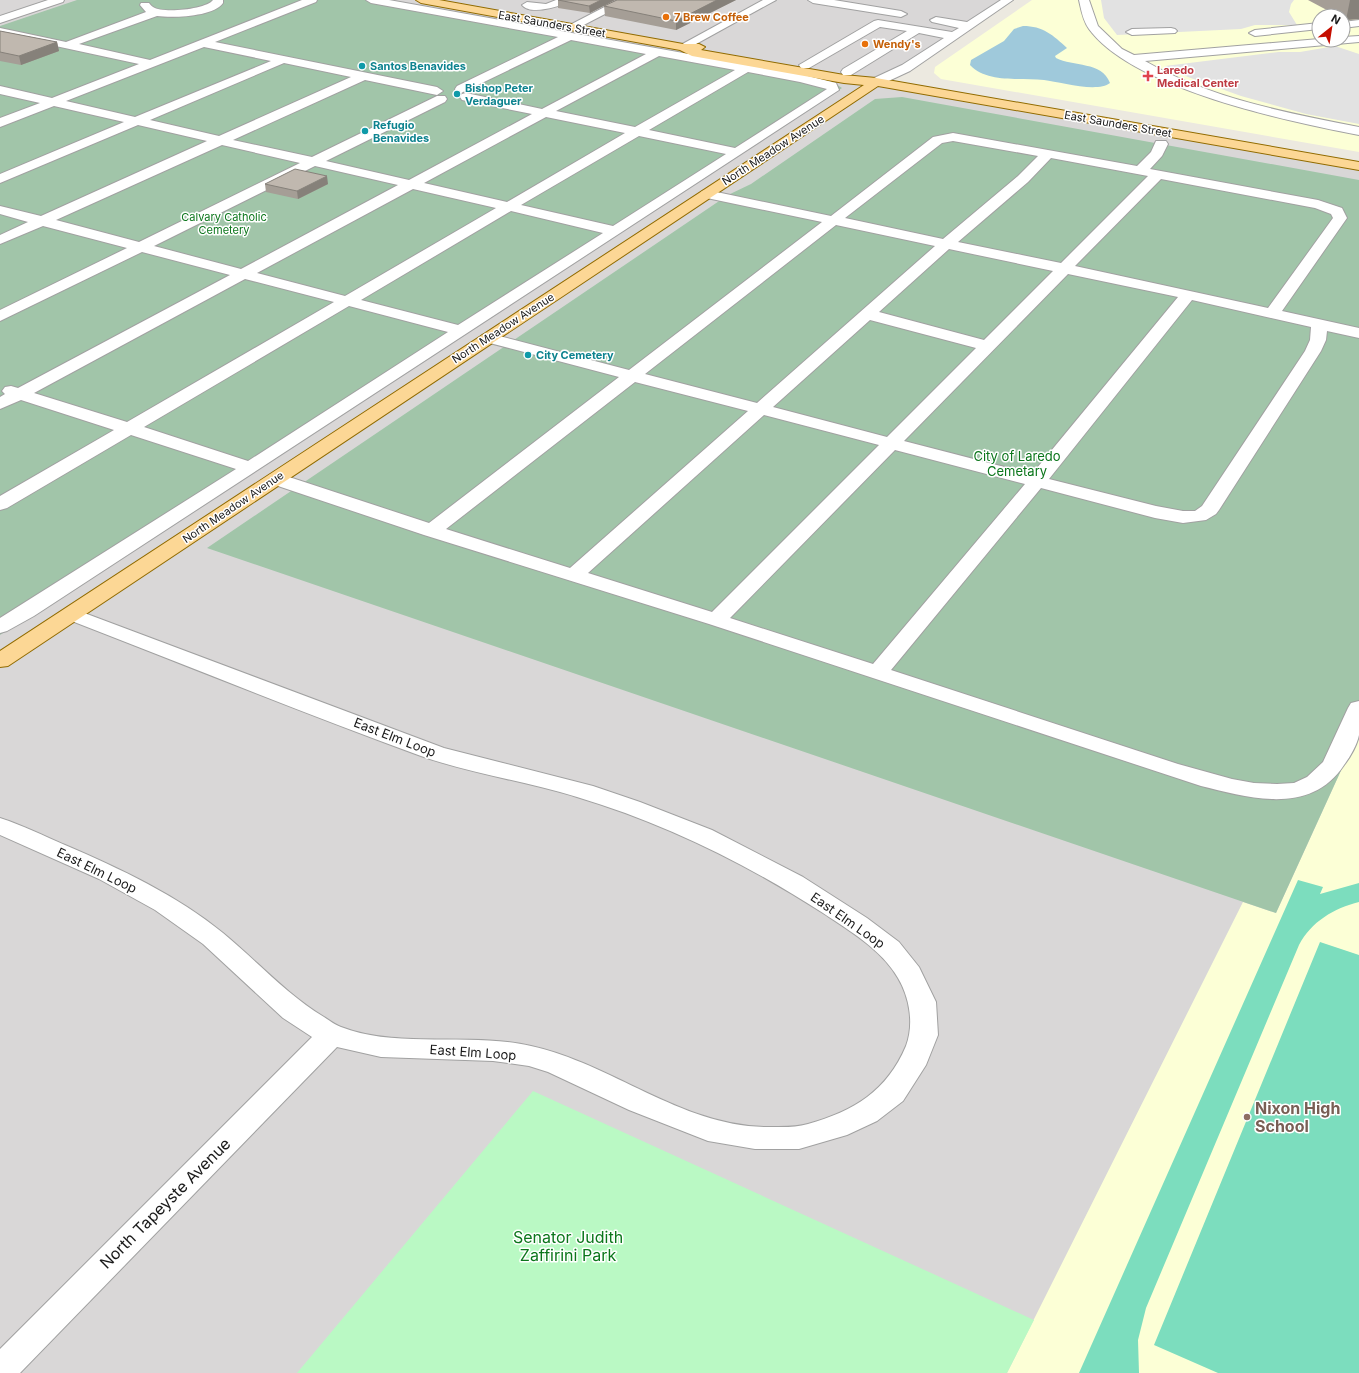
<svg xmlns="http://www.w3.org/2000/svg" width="1359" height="1373" font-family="Inter,sans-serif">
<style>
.residential{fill:#d9d7d7}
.education{fill:#fcffd6;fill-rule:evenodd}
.cemetery{fill:#a1c5a9}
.park{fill:#baf9c4}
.pitch{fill:#7cddbe}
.parking{fill:#e2e2e2}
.water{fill:#9fc9db}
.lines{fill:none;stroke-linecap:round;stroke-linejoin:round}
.minor-casing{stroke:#a1a1a1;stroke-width:2}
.major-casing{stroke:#916b00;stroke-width:2}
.minor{fill:#fff;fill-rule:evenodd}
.major{fill:#fcd795;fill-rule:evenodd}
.wall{fill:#a59e96}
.shaded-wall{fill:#86817a}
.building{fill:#c0b8af;stroke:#86817a}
.food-dot{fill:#e8710a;stroke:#fff;stroke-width:1.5}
.culture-dot{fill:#0f9aa8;stroke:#fff;stroke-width:1.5}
.health-dot{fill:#e0444e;stroke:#fff;stroke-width:1.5}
.education-dot{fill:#8d6e63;stroke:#fff;stroke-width:1.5}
.labels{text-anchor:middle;stroke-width:3;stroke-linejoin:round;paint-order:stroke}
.far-food-label{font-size:11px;font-weight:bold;fill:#c56008;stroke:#fff;text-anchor:start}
.far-street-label{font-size:11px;fill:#1a1a1a;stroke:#fff}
.far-culture-label{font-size:11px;font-weight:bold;fill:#0d838f;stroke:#fff;text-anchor:start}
.far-health-label{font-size:11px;font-weight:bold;fill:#be3a42;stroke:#fff;text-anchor:start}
.far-park-label{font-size:11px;fill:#0b761b;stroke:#fff}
.park-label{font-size:13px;fill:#0b761b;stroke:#fff}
.street-label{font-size:13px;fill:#1a1a1a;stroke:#fff}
.near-education-label{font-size:16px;font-weight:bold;fill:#785e54;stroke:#fff;text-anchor:start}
.near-street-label{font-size:16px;fill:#1a1a1a;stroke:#fff}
.near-park-label{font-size:16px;fill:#0b761b;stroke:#fff}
</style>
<rect width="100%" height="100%" fill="#ece9e0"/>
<path class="residential" d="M0,0H1008L877,81L1359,166V1373H0Z"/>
<path class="education" d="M1032,0H1359V152L941,79L934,73L935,67ZM1319,16H1343V40H1319Z
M1359,731V1373H1007L1243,902L1276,913Z"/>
<path class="cemetery" d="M77,0H379L831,81L842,88L0,635V26Z
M902,97L1359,180V731L1276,913L207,548L728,195L751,184L875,99Z"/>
<path class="park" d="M533,1091L1034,1320L1007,1373H297Z"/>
<path class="pitch" d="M1298,880L1323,887L1320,894L1359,883V902C1334,908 1311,922 1299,945L1146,1308L1138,1340L1139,1373H1079Z
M1320,942L1359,955V1373H1218L1154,1345Z"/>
<path class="parking" d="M1101,0H1294L1291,4L1289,12L1297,25H1255L1241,29L1117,35L1104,18Z
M1335,46L1359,54V124L1306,114L1241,96L1188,77L1165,66L1279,52H1300Z"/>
<path class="water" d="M1023,26C1043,26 1053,35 1067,48L1055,56L1056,58C1073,67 1102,61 1110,83C1097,93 1060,82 1044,80C1021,77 988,84 970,65L971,60L1004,41L1014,29Z"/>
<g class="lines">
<defs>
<path id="minor" d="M48,0H64L63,2L0,23V16Z
M213,0H223V3C213,17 173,18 157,16L79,44L150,60L302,0H317L316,2L215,42L437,87L443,91L437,95L365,80L233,140L312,157L437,96H445L447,99L445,102L326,161L409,180L532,114L462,100L460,97L462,94L466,93L542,109L646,54L571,40L461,93L457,92L455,89L457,86L558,37L371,3L366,0H389L800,74L836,83L839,90L34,616L7,631L0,633V618L236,469L131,435L7,508L0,510V496L114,430L21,400L0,409V397L5,394L2,391L5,387L11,386L18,388L230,275L142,252L0,321V310L127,248L43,226L0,244V235L28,222L0,214V206L41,216L207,141L138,125L0,183V174L124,122L54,106L0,127V118L40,103L0,94V86L52,98L139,64L0,34V28L66,42L146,12L140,5L141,3H149C150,4 151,6 153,7C163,14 207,9 213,0ZM204,47L271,61L135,117L66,101ZM659,56L735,70L635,127L556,111ZM284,63L351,77L219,136L150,120ZM748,72L800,82L827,89L735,148L649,130ZM546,117L625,133L507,202L424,183ZM639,136L726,154L613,226L521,205ZM222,145L300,163L139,242L56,220ZM315,166L398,185L241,269L154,246ZM413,189L496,208L345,296L257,273ZM511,211L603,233L458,325L361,300ZM245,279L334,302L127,422L34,393ZM349,306L448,332L248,461L144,427Z
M556,0H571L570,2C559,6 531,16 522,5L527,2L546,4Z
M618,0H632L576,29H568L566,27Z
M763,0H776L687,49H679L677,47Z
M808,0H834L901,11L907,14L901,17L813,3Z
M1001,0H1013L910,71L880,85H872L870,82L872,79L902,65L944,38L919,33L851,75H843L841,72L843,69L907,31L880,27L809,68H801L799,65L874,21L878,20L952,32L959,28L932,22L930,20L936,17L967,22Z
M1079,0H1089L1098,26L1122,49L1134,55L1319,39L1343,40V37L1359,36V42L1145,61C1209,98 1287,113 1359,127V135C1287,121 1133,89 1089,29C1083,21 1081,9 1079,0Z
M1359,20V26L1343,28V22Z
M1319,23V29L1255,36L1249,33L1255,30Z
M1171,28L1175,29L1177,31L1175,33L1132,35L1126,32L1132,29Z
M953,133L1137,166L1151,152L1156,141H1166L1168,144L1162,156L1150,169L1318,200L1342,208L1347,218L1282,311L1359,328V338L1327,331L1326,340L1321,351L1219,510L1216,514L1206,520L1183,523L1155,518L1041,488L891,670L1178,764L1232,779L1254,783L1277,784L1294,783L1307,777L1323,762L1348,708L1351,703L1359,701C1359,712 1359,725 1359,735C1357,745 1350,757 1344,765C1311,816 1249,798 1201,786L709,624L424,535L269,483L267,479L269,475L276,473L283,475L429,523L619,377L482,341L480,338L482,335L488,333L629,370L822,222L702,197L700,194L702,191L707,190L831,216L933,137ZM953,141L1038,156L1018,176L943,239L845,218L942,143ZM1051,158L1148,176L1061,263L958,242L1028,182ZM1161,179L1315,208L1331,214L1333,218L1268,308L1075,266ZM836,225L935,246L757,403L645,374ZM949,249L1053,271L984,340L879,312ZM1068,274L1178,297L1032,474L904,441ZM1192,300L1311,327L1310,340L1305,351L1202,506L1195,511H1183L1156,506L1049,479ZM870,320L976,348L887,437L773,407ZM635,382L748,411L570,568L446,529ZM764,415L879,445L712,612L588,573ZM895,450L1025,484L873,664L730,618Z
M71,608L444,748L593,786L640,802L712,830L803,877L867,918L899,942L919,967L936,1002L938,1035L926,1065L903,1101L877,1121L847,1135L799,1149H755L708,1141L629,1110L548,1072L529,1066L493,1061L381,1057L337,1047L20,1373H0V1349L312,1037L283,1018L203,944L155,910L99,879L0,835V818C22,825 44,836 65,845C121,869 176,895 223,933C257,961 286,994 324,1017C327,1019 337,1026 341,1027C397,1049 471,1032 531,1046C613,1064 682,1127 768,1127C782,1127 795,1128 808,1124C854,1111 887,1091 906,1046C914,1025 910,998 898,978C882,950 850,931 823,913C747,864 664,823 577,797C526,781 472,774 421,756C301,712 183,664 64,618L61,614L64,610Z"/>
<path id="major" d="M416,0H439L683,44H699L705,47L701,50L844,75L876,78L1359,162V170L878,86L8,666L0,667V651L864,85L844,83L692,56L680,50L421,3Z"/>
</defs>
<use href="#minor" class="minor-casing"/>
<use href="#major" class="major-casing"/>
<use href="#minor" class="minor"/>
<use href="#major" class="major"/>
</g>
<path class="wall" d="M558,0H615L590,13L558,8Z
M736,0L676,30L605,16L604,6Z
M1308,0H1359V19L1346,20L1343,19V16H1338Z
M0,31L57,42L59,51L21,65L0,61Z
M265,184H328L298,199L266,192Z"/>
<path class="shaded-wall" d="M601,0H615L590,13L589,6Z
M717,0H736L676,30V21Z
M1350,0H1359V19L1346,20Z
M57,42L59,51L21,65L19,56Z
M327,176L328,184L298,199L297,191Z"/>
<path class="building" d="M558,0H601L589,6Z
M617,0H717L676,21L604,6Z
M0,31L57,42L19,56L0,52Z
M295,169L327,176L297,191L265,184Z"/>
<g class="food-dot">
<circle cx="666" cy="17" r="4"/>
<circle cx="865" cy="44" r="4"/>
</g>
<g class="culture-dot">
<circle cx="362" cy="66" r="4"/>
<circle cx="457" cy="94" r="4"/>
<circle cx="365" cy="131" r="4"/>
<circle cx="528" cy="355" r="4"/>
</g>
<path class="health-dot" d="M1146 70h4v4h4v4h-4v4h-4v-4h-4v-4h4z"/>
<circle class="education-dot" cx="1247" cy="1117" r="4"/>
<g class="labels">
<g class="far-food-label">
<text x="674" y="21">7 Brew Coffee</text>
<text x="873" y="48">Wendy's</text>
</g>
<g class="far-street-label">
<text transform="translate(552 24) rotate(10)" y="4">East Saunders Street</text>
<text transform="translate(1118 124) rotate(10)" y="4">East Saunders Street</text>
<text transform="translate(773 150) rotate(-33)" y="4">North Meadow Avenue</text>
<text transform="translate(503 328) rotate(-33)" y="4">North Meadow Avenue</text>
<text transform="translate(233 507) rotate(-34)" y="4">North Meadow Avenue</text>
</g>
<g class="far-culture-label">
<text x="370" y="70">Santos Benavides</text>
<text x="465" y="92">Bishop Peter<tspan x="465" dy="13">Verdaguer</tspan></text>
<text x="373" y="129">Refugio<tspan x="373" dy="13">Benavides</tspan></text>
<text x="536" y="359">City Cemetery</text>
</g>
<g class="far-health-label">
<text x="1157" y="74">Laredo<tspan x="1157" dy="13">Medical Center</tspan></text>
</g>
<g class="far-park-label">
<text x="224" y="221">Calvary Catholic<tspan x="224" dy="13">Cemetery</tspan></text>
</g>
<g class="park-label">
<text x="1017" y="461">City of Laredo<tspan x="1017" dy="15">Cemetary</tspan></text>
</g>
<g class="street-label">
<text transform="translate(395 737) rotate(21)" y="5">East Elm Loop</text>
<text transform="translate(97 870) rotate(26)" y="5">East Elm Loop</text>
<text transform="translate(848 920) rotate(35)" y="5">East Elm Loop</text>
<text transform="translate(473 1052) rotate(4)" y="5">East Elm Loop</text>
</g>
<g class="near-education-label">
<text x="1255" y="1114">Nixon High<tspan x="1255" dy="18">School</tspan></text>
</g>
<g class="near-street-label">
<text transform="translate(165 1203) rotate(-45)" y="6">North Tapeyste Avenue</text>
</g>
<g class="near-park-label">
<text x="568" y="1243">Senator Judith<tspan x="568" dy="18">Zaffirini Park</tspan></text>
</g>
</g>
<g transform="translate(1331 28) rotate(30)"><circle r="19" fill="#ffffff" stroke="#a3a3a3"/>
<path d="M0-3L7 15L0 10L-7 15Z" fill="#c50e00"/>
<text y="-6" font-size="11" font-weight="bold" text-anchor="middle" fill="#1a1a1a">N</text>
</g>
</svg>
